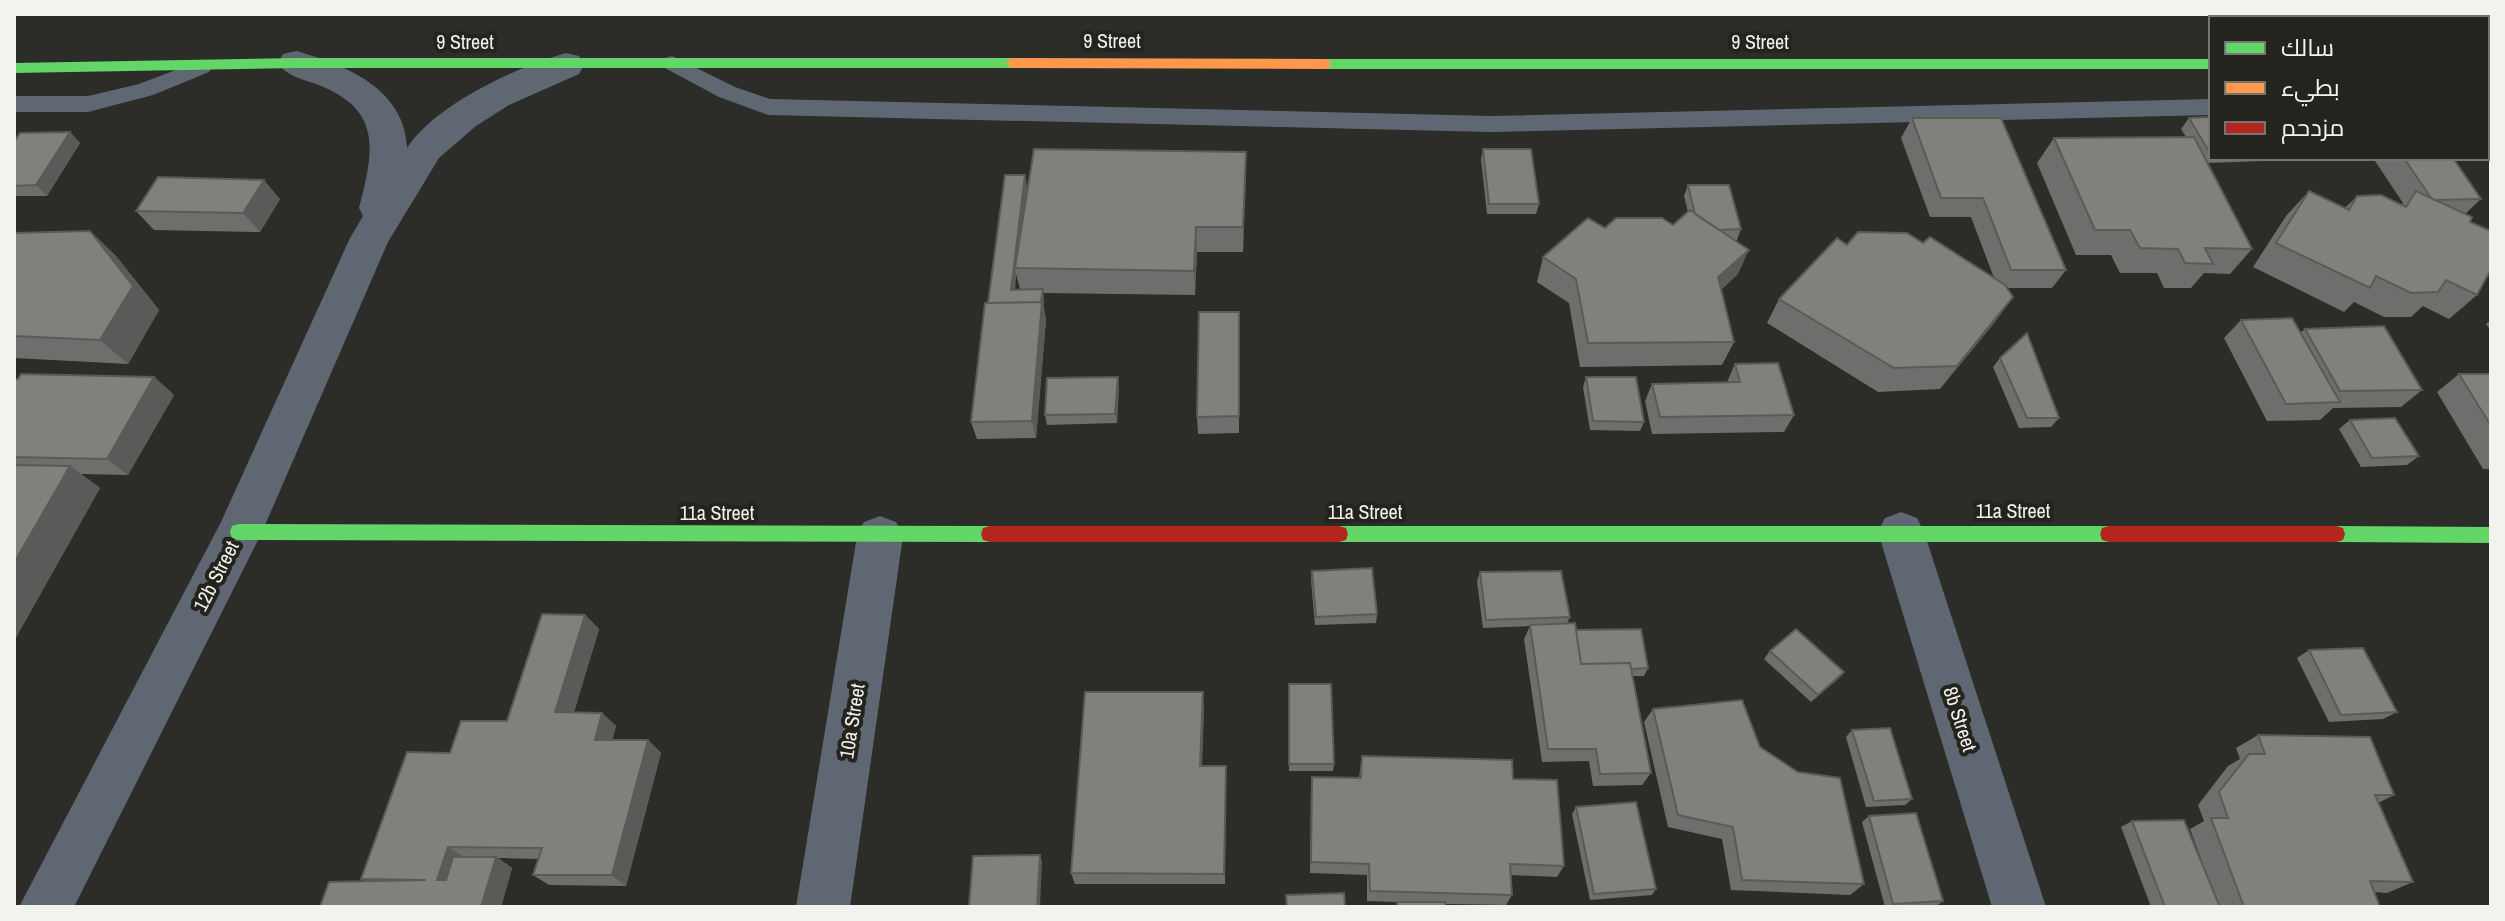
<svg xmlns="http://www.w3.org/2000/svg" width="2505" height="921" font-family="'Archivo Narrow',Cairo,sans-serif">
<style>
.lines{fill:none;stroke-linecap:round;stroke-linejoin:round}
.lane{fill:#5f6872;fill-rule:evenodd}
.street{fill:#5f6872;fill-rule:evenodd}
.fast{fill:#63d668;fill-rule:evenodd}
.slow{fill:#ff974d;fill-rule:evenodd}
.jam{fill:#b3261e;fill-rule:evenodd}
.wall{fill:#6e6e6c;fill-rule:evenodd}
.shaded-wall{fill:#5a5a58}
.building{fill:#80807d;stroke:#5a5a58;stroke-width:2}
.labels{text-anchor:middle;stroke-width:8;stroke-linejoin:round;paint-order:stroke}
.street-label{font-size:20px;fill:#f2f2ee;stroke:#24231e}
</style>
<rect width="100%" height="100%" fill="#2c2c28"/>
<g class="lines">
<path class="lane" d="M672,56L735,87L770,99L1491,116L2211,99V115L1491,132L768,115L719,97L665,68L661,63L665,58Z
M202,60L209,62L213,67L209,72L153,95L88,112H14V96H88L139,84Z
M2487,97H2491V113H2487Z"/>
<path class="street" d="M296,51C346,65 405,89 407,148C436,104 517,67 566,53L579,56L584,65L579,74L509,105L476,126L439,158L388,242L262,532L74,907H19L221,522L350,238L363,216L359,208C374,150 383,109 316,84C302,79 286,76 278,63L283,54Z
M1901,512L1917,518L1924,532L2046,907H1992L1878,532L1885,518Z
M880,516L896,522L903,536L850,907H796L857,536L864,522Z"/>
<path class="fast" d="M296,58H1012L1019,63L1012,68H296L14,73V63Z
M1326,59H2211V69H1326L1319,64Z
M239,524L990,526L997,528L999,534L997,540L990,542L239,540L232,538L230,532L232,526Z
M1339,526H2109L2116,528L2118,534L2116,540L2109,542H1339L1332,540L1330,534L1332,528Z
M2336,526L2491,527V543L2336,542L2329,540L2327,534L2329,528Z"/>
<path class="slow" d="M1012,58L1326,59L1333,64L1326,69L1012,68L1005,63Z"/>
<path class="jam" d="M2487,59H2491V69H2487Z
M990,526H1339L1346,528L1348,534L1346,540L1339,542H990L983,540L981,534L983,528Z
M2109,526H2336L2343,528L2345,534L2343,540L2336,542H2109L2102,540L2100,534L2102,528Z"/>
</g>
<path class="wall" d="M2211,117V158H2266L2264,161L2208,163L2252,249L2230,274L2204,273L2191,288H2164L2157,273H2120L2111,255H2076L2037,163L2054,138L2186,137L2181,129L2189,118Z
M1912,118L2066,270L2052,288H2007L1995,322L1940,389L1878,392L1767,323L1779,299L1847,245L1923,243L1994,278L1971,217H1930L1901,138Z
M70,132L80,143L47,196H14V142Z
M1483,149L1539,204L1536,214H1487L1481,159Z
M1246,152L1243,252H1197L1195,295L1043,293L1044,299V308L1046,320L1036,438L977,439L971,422L988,303L1027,185L1025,206ZM1016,274L1020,289H1015Z
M2373,158H2453L2481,199L2465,214L2470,222L2477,295L2449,319L2423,306L2411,317H2384L2354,302L2344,312L2253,267L2286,216L2309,191L2345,208L2357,196L2401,205L2403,203Z
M1688,185L1741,229L1737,240H1734L1738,274L1721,290L1734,342L1722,365L1580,367L1569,303L1537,282L1543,257L1605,228L1673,225L1688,212L1684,196Z
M280,199L260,232L154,230L136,211Z
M90,231L116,256L159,310L128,364L14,358V233Z
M1239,312V433L1198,434L1197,417Z
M2241,320L2300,333L2305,329L2422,390L2401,407L2333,408L2320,420L2267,421L2224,338Z
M2491,320V331L2486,324Z
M2000,358L2059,418L2051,427L2019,428L1993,367Z
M1735,364L1794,415L1784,432L1652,434L1645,401L1652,384L1727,382Z
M2459,374H2491V469H2483L2437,392Z
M154,377L174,395L128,475L81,474L100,488L14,641V379Z
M1586,377L1644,422L1640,431L1590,430L1583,387Z
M1119,386L1117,423L1047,425L1045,415Z
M2350,420L2419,456L2407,465L2361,467L2339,429Z
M1312,571L1377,614L1376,623L1315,625L1311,580Z
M1480,572L1570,617L1567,623L1576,630L1648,668L1644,676H1632L1651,773L1642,785L1593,786L1589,761L1542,762L1524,639L1530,626L1483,628L1477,581Z
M585,615L599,629L574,712L602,713L616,726L612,740H648L661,753L626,886L549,885L533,875L538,859L498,858L512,868L501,907L365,881L361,879L450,753L507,721Z
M2309,650L2397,712L2383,719L2329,722L2297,658Z
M1770,651L1844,672L1838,679L1811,702L1764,659Z
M1288,691L1334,764L1333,771H1289Z
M1204,706L1202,766H1226L1225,884H1075L1071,873Z
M1653,709L1760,747L1864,884L1850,895L1731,890L1722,839L1668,827L1644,722Z
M1852,730L1912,799L1905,805L1866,807L1846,737Z
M2258,735L2394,795L2378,803L2413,882L2387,893L2375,892L2380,907H2151L2121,827L2132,821L2208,878L2190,829L2204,821L2198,805L2228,766L2240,759L2236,748Z
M1362,756L1513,779L1564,866L1557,877L1510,875L1512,895L1506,905L1445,904L1446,907H1396L1397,902L1367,901V875L1310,873L1311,789L1312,777L1359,778Z
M1576,807L1656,889L1652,895L1590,900L1572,814Z
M1869,816L1943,901L1935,907H1885L1862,822Z"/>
<path class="shaded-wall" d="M70,132L80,143L47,196L36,185Z
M1246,152V177L1243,252V227Z
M1025,175L1027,185L1017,268H1015L1016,274L1013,299L1011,290Z
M264,180L280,199L260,232L243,213Z
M1196,227L1197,252L1195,295L1194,271Z
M90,231L116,256L159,310L128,364L100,340Z
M1749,250L1738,274L1707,302L1718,277Z
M1043,289L1044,299V308L1046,320L1036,438L1032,421Z
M2013,297L1995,322L1940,389L1957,366Z
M154,377L174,395L128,475L107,459Z
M1118,377L1119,386L1117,423L1115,414Z
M70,466L100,488L14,641V563Z
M585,615L599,629L570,725L555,712Z
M1844,672L1838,679L1811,702L1818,695Z
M1203,692L1204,706L1201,778L1200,766Z
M602,713L616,726L609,753L595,740Z
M648,740L661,753L626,886L612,875Z
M448,847L466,858L455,891L437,880Z
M1040,855L1042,861L1040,907H1037Z
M496,857L512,868L501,907H481Z"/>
<path class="building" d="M2211,117V153H2210L2189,118Z
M1912,118H2001L2066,270H2011L1983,198H1941Z
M70,132L36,185L14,186V142L20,133Z
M2194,137L2252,249L2205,248L2213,264L2185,263L2178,249L2140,248L2130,230H2095L2054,138Z
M1034,149L1246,152L1243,227H1196L1194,271L1015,268Z
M1483,149H1531L1539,204H1489Z
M2404,158H2453L2481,199L2434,200L2431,198Z
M1005,175H1025L1011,290L1043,289L1041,302L988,303Z
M158,177L264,180L243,213L136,211Z
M1688,185H1729L1741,229L1719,230L1695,214Z
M2309,191L2349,210L2357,196L2381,195L2406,207L2416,191L2472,217L2470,222L2491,231V269L2477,295L2446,280L2438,292L2411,293L2376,276L2370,288L2276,243Z
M1690,210L1749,250L1718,277L1734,342L1588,343L1576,279L1543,257L1588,218L1605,228L1616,218H1662L1673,225Z
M90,231L133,286L100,340L14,336V233Z
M1858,232L1907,233L1923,243L1930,237L2005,285L2013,297L1957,366L1894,368L1779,299L1837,238L1847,245Z
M1042,302L1032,421L971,422L985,303Z
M1199,312H1239V416L1197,417Z
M2292,318L2340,402L2286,404L2241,320Z
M2384,326L2422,390L2340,391L2305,329Z
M2027,333L2059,418H2027L2000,358Z
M1778,363L1794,415L1660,417L1652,384L1740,382L1735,364Z
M21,374L154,377L107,459L14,457V379H18Z
M2459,374H2491V426Z
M1118,377L1115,414L1045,415L1047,378Z
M1586,377H1636L1644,422L1593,421Z
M2395,418L2419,456L2372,458L2350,420Z
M14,465L70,466L14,563Z
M1372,568L1377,614L1316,617L1312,571Z
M1561,571L1570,617L1486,620L1480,572Z
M542,614L585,615L555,712L602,713L595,740H648L612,875H533L542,848L448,847L437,880H446L453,857H496L481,907H320L329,882L426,880L361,879L407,752L450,753L461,721H507Z
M1575,623L1581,664L1630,663L1651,773L1600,774L1596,749H1548L1530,625Z
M1641,629L1648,668L1631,669L1630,663L1581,664L1576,630Z
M1796,629L1844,672L1818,695L1770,651Z
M2363,648L2397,712L2341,715L2309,650Z
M1289,684H1331L1334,764H1289Z
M1085,692H1203L1200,766H1226L1224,874L1071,873Z
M1742,700L1760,747L1798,772L1840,778L1864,884L1742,880L1733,827L1678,815L1653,709Z
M1890,728L1912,799L1874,801L1852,730Z
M2258,735L2370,737L2394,795H2375L2413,882L2370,881L2380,907H2244L2211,818H2228L2219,792L2249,754H2265Z
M1362,756L1512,760L1513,779L1557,780L1564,866L1510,864L1512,895L1370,891L1369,864L1311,862L1312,777L1361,778Z
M1636,802L1656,889L1594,894L1576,807Z
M1916,813L1943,901L1893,904L1869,816Z
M2184,820L2220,907H2165L2132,821Z
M1040,855L1037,907H969L973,856Z
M1344,893L1345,907H1287L1286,895Z
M1397,902H1445L1446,907H1398Z"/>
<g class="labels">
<g class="street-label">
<text x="1112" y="48">9 Street</text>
<text x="465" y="49">9 Street</text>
<text x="1760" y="49">9 Street</text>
<text x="2013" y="518">11a Street</text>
<text x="1365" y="519">11a Street</text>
<text x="717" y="520">11a Street</text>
<text transform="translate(216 576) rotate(-63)" y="7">12b Street</text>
<text transform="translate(1960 719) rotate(72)" y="7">8b Street</text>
<text transform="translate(852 721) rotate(-81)" y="7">10a Street</text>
</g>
</g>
<rect width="2505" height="921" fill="none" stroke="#f2f2ee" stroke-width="32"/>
<rect x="2209" y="16" width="280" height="144" fill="#24231e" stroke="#767671" stroke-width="2"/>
<rect x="2225" y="42" width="40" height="12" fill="#63d668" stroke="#767671" stroke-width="2"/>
<text x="2281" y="56" font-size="24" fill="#f2f2ee">سالك</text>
<rect x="2225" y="82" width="40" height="12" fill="#ff974d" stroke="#767671" stroke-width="2"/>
<text x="2281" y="96" font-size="24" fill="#f2f2ee">بطيء</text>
<rect x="2225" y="122" width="40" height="12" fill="#b3261e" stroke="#767671" stroke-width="2"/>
<text x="2281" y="136" font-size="24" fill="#f2f2ee">مزدحم</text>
</svg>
